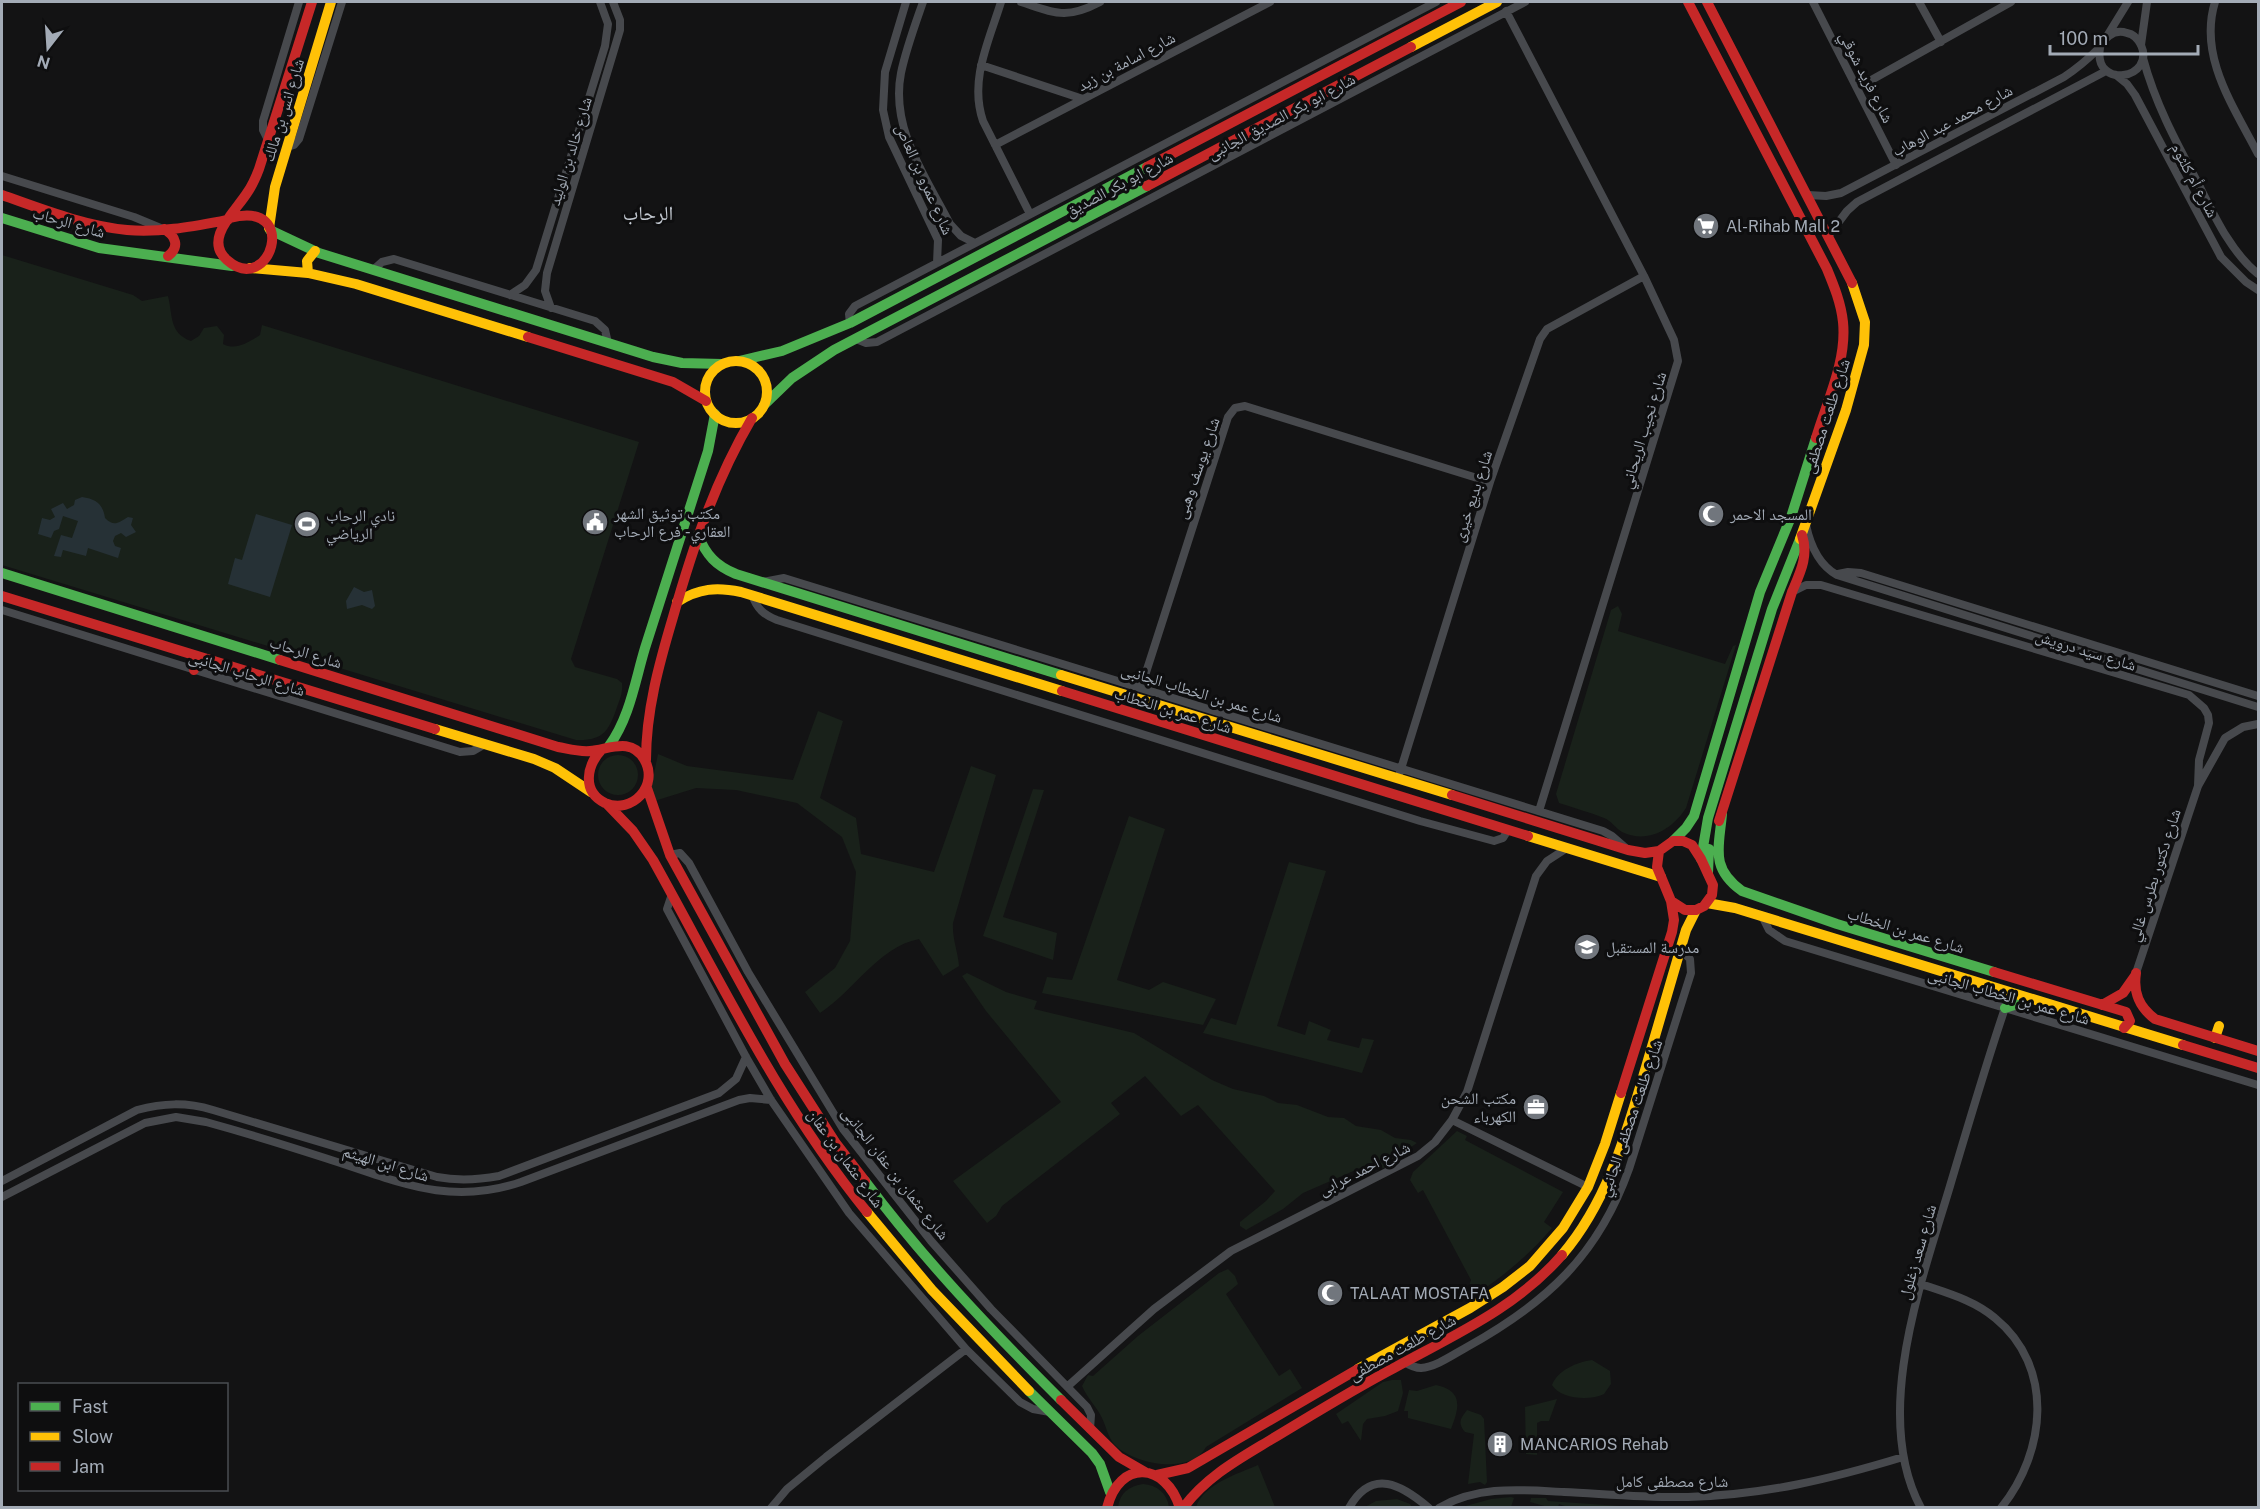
<svg xmlns="http://www.w3.org/2000/svg" width="2260" height="1509" font-family="'Public Sans','Noto Naskh Arabic',sans-serif">
<style>
.green{fill:#19211a}
.water{fill:#263136}
.lines{fill:none;stroke-linecap:round;stroke-linejoin:round}
.street{stroke:#47494d;stroke-width:8}
.fast{stroke:#4caf50;stroke-width:10}
.slow{stroke:#ffc107;stroke-width:10}
.jam{stroke:#c62828;stroke-width:10}
.labels{text-anchor:middle;stroke-width:6;stroke-linejoin:round;paint-order:stroke}
.street-label{font-size:16px;fill:#a3abb6;stroke:#0e0e0f}
.poi-label{font-size:16px;fill:#a3abb6;stroke:#0e0e0f;text-anchor:start}
.quarter-label{font-size:20px;fill:#c4cad2;stroke:#0e0e0f}
</style>
<rect width="100%" height="100%" fill="#131314"/>
<path class="green" d="M2,255L133,295L142,301L168,296C173,316 169,333 191,341L199,336L204,328L217,326L224,335L223,344C236,351 249,342 260,335L262,325L639,442L571,659L575,667L617,679L622,683C623,692 620,699 617,707C609,731 603,741 576,740L2,565Z
M1618,606L1622,614L1618,631L1725,664L1733,646L1736,645L1686,808C1672,830 1647,844 1622,832C1615,828 1612,821 1604,818C1589,812 1574,808 1559,803L1556,794L1611,610Z
M818,711L843,721L820,798L856,818L861,854L934,872L971,766L996,775L953,923C952,938 958,952 959,966L943,976L919,939C878,947 853,992 820,1013L805,992L835,968L850,941L856,872L842,837L797,803L736,790L696,788L648,803L658,754L687,766L793,780Z
M598 775a20 20 0 1 1 40 0a20 20 0 1 1-40 0Z
M1033,789L1044,790L1003,917L1057,933L1053,960L983,936Z
M1129,816L1165,829L1117,980L1149,990L1163,982L1216,999L1203,1025L1042,993L1047,977L1072,980Z
M1289,862L1326,871L1277,1026L1305,1035L1309,1021L1331,1030L1327,1040L1359,1048L1362,1038L1374,1040L1362,1073L1203,1033L1211,1018L1236,1025Z
M967,973L1006,992L1037,1001L1034,1009L1134,1033L1212,1080L1233,1089L1264,1096L1278,1103L1297,1105L1328,1117L1344,1118L1356,1126L1381,1130L1395,1138L1411,1140L1417,1143L1389,1162L1388,1166L1378,1170L1374,1162L1303,1193L1283,1209L1246,1230L1240,1226V1222L1266,1201L1275,1191L1198,1105L1181,1116L1145,1076L1111,1103L1120,1114L1002,1206L996,1216L987,1223L953,1181L1061,1102L986,1011L962,976Z
M1457,1131L1467,1136L1465,1140L1563,1192L1544,1222L1552,1228C1530,1254 1506,1274 1478,1293L1472,1291L1469,1286L1471,1280L1423,1190L1418,1193L1410,1180L1413,1172Z
M1228,1269L1235,1276L1238,1284L1226,1294L1279,1376L1290,1369L1302,1388L1206,1447C1191,1476 1132,1464 1114,1444C1108,1437 1106,1426 1102,1418C1097,1407 1087,1398 1082,1386L1088,1375L1093,1376L1138,1336L1219,1273Z
M1592,1360L1610,1371L1611,1384L1604,1394C1590,1401 1560,1399 1552,1385C1558,1370 1577,1362 1592,1360Z
M1392,1380H1401L1403,1393L1398,1411L1385,1416L1367,1419L1363,1424L1361,1441L1348,1421L1342,1424L1336,1414L1383,1382Z
M1436,1385C1464,1391 1459,1408 1451,1429L1408,1418V1411H1404L1409,1390L1417,1391Z
M1557,1399L1549,1421H1541L1537,1423V1455L1526,1454L1525,1407Z
M1467,1410L1481,1415L1484,1419L1487,1482L1485,1485L1480,1482L1468,1484L1474,1434L1465,1432C1457,1423 1461,1418 1467,1410Z
M1258,1465L1275,1507H1196C1204,1484 1237,1474 1258,1465Z
M1143,1484C1157,1485 1167,1493 1169,1507H1118C1120,1493 1129,1486 1143,1484Z
M1511,1497L1514,1498L1511,1507H1462L1491,1499Z
M1531,1498H1546L1548,1501L1634,1507L1570,1508L1559,1504L1558,1507H1548L1530,1502Z
M1397,1499L1410,1504L1412,1507H1365L1376,1501Z"/>
<path class="water" d="M82,497C96,499 103,504 105,518C114,527 118,523 128,517L133,518L131,525L136,532L126,537L121,533L115,536L113,541L115,546L121,548L118,558L88,548L86,556L63,550L61,557L54,556L61,535L72,538L78,521L63,516L59,529L54,531L51,538L38,534L42,518L50,520L55,517L51,509L63,503L67,509L74,505L75,500Z
M256,514L292,525L270,597L228,584L235,558L242,560Z
M354,587L364,592L372,590L375,606L372,609L362,605L347,609L346,601Z"/>
<g class="lines">
<path class="street" d="M906,2L885,72L883,110L889,137L938,240L937,263
M923,2C915,25 906,49 901,73C890,129 926,177 950,224L961,236L975,243
M1001,2C989,41 969,80 983,121L1030,214
M1021,2C1055,13 1066,20 1100,2
M1813,2L1896,165
M1919,2L1941,42
M2215,2C2198,57 2234,107 2258,154
M1506,11L1644,276L1674,340L1678,361L1539,811
M2107,36L2128,2
M2141,45L2147,2
M2143,58C2155,103 2176,142 2198,183C2214,215 2230,251 2258,274
M981,65L1083,99
M2116,75L2127,84L2135,95L2221,257L2246,282L2258,290
M1857,88L2011,2
M269,142L263,130V121L299,2
M995,145L1270,2
M287,147L294,145L299,139L342,2
M2,176L134,217L163,229
M1808,195L1826,196L1841,193L2064,77C2076,69 2087,60 2097,50C2102,45 2103,40 2109,36C2114,32 2121,31 2127,33C2133,34 2138,39 2141,45C2156,79 2093,90 2100,48
M1829,235L1847,211L1857,202L2106,71
M373,270L382,262L394,259L595,321L605,330L608,343
M510,295L525,285L536,270L605,46L608,24L600,2
M551,308L545,291L547,273L620,30V20L613,2
M850,323L849,314L855,306L1436,2
M856,339L866,343L877,342L1525,2
M1806,525C1810,544 1819,565 1837,575L2258,707
M1838,574L1848,572L1861,573L2258,696
M763,582L784,578L1603,831L1612,836L1627,849
M1792,592L1806,585H1821L2189,695L2204,708L2208,715L2209,723L2199,760L2198,786
M752,595C757,609 764,615 777,620L1420,821L1494,841L1503,838L1508,830
M2,610L460,752L473,751L485,744
M1141,688L1228,417L1235,408L1245,406L1490,482
M1400,772L1490,482L1540,339L1547,329L1644,276
M670,855L680,853L689,863L748,972L843,1129L931,1241L991,1309L1087,1407L1091,1415L1090,1429
M672,894L667,909L746,1057L771,1100L849,1213L966,1349L1020,1402L1033,1409L1050,1412
M1762,916L1769,930L1785,941L2258,1085
M2136,973L2198,786L2225,738L2243,727L2258,724
M1452,1120L1588,1187
M2,1181L137,1110C163,1103 186,1102 213,1110L437,1177C458,1181 477,1180 499,1176L719,1093L736,1079L746,1057
M2,1197L145,1123L176,1117L206,1122C246,1133 285,1145 325,1158C395,1180 447,1207 521,1182L739,1100L750,1098L771,1100
M1921,1284C1947,1293 1974,1300 1995,1318C2055,1367 2046,1452 2001,1508
M1404,1362C1409,1365 1415,1368 1421,1368C1436,1367 1454,1354 1467,1347C1546,1303 1598,1256 1629,1169L1691,973L1690,959L1680,949
M1068,1386L1154,1309L1231,1251L1418,1156L1435,1142L1452,1120L1467,1092L1536,876L1547,861L1567,848
M771,1508L787,1489L826,1457L966,1349
M1349,1508C1372,1467 1402,1485 1429,1508
M1439,1508C1478,1485 1522,1490 1564,1492C1605,1494 1647,1498 1688,1497C1764,1495 1831,1479 1903,1457
M1921,1508C1871,1415 1922,1280 1950,1186C1968,1126 1985,1067 2005,1008"/>
<path class="fast" d="M2,218L99,248L232,266
M270,230L319,253L653,357L682,363L722,364
M739,361L782,351L850,323L1147,167
M764,405L792,378L834,350L1147,186
M698,535C706,555 716,566 736,574L1061,675
M2,573L280,660
M609,746C630,717 635,681 645,648C666,582 687,517 708,451L715,414
M1722,814C1719,848 1710,868 1742,891L1837,924L1994,972
M1673,841L1686,828L1694,816L1760,592L1791,517L1816,438
M1701,859L1708,818L1772,609L1800,539
M1708,873L1709,849
M2005,1008L2030,1000
M865,1181C924,1260 991,1330 1061,1400
M1029,1391L1092,1453L1100,1464L1110,1492"/>
<path class="slow" d="M1411,47L1497,2
M269,228L275,187L331,2
M250,268L308,273L356,284L528,337
M308,273L307,261L315,251
M705 392a31 31 0 1 1 62 0a31 31 0 1 1-62 0Z
M1800,539L1846,410L1864,345L1865,322L1852,283
M677,602C699,588 717,587 741,592L1062,691
M1061,675L1452,795
M435,729L534,759L555,768L591,792
M1528,836L1661,877
M1707,903L1735,908L2183,1045
M2215,1038L2219,1026
M867,1212L932,1290L1029,1391
M1562,1255C1608,1201 1626,1134 1646,1067C1659,1021 1673,976 1686,930L1696,910
M1358,1369L1470,1308L1503,1287L1530,1266L1563,1228L1588,1187L1605,1144L1621,1093"/>
<path class="jam" d="M1688,2L1827,269C1834,286 1841,303 1843,322C1847,361 1827,401 1816,438
M1707,2L1852,283
M1147,167L1461,2
M1147,186L1411,47
M2,195C42,209 84,226 127,230C161,233 195,226 228,220
M230,218C301,199 270,298 227,260C203,239 235,212 247,193C252,186 256,177 259,169L312,2
M164,229C176,236 180,247 168,256
M528,337L673,382L706,401
M2,596L435,729
M280,660L558,747C569,749 579,752 590,751C610,749 631,737 644,759C660,785 632,815 605,803C581,791 587,765 602,749
M194,670L197,656
M1062,691L1528,836
M646,760C646,711 659,664 673,617C693,547 715,481 752,418
M647,788L670,855L785,1064L835,1142L865,1181
M1452,795L1628,850L1645,853L1659,851
M607,804L633,831L653,860C720,980 779,1104 867,1212
M1719,821L1792,592C1800,573 1809,556 1802,535
M1673,841H1683L1692,845L1701,859L1713,885L1712,895L1704,906L1696,910H1685L1671,901L1657,867L1659,851Z
M1994,972L2126,1012L2130,1021L2124,1028
M2136,973C2133,993 2139,1007 2155,1019L2258,1051
M2102,1005L2123,993L2135,976
M2183,1045L2258,1068
M1621,1093L1672,932L1674,920L1671,901
M1061,1400L1119,1457L1145,1472
M1157,1475L1188,1468L1358,1369
M1107,1508C1119,1459 1166,1462 1180,1508
M1183,1508C1207,1476 1239,1459 1272,1439C1312,1415 1352,1390 1394,1368C1454,1335 1516,1308 1562,1255"/>
</g>
<defs>
<symbol id="supermarket-disc" viewBox="-11 -11 22 22"><circle r="9.5" fill="#71767d" stroke="#0e0e0f"/><path d="M-6-5.5h2.5l.6 2H6L4.5 2H-2.5L-4.4-4H-6ZM-1.5 3.2a1.3 1.3 0 1 0 .1 0ZM3 3.2a1.3 1.3 0 1 0 .1 0Z" fill="#fff"/></symbol>
<symbol id="mosque-disc" viewBox="-11 -11 22 22"><circle r="9.5" fill="#71767d" stroke="#0e0e0f"/><path d="M3.5-4.9A6 6 0 1 0 3.5 4.9A5 5 0 1 1 3.5-4.9Z" fill="#fff"/></symbol>
<symbol id="civic-disc" viewBox="-11 -11 22 22"><circle r="9.5" fill="#71767d" stroke="#0e0e0f"/><path d="M-.6-6.5H3V-4.5H.6V-3L4-1V1h2V6H-6V1h2V-1L-.6-3ZM-1.2 2.5V6h2.4V2.5Z" fill="#fff"/></symbol>
<symbol id="stadium-disc" viewBox="-11 -11 22 22"><circle r="9.5" fill="#71767d" stroke="#0e0e0f"/><path d="M0-5a6.5 5 0 1 0 0 10a6.5 5 0 1 0 0-10ZM-3.5-1.8h7v3.6h-7Z" fill="#fff"/></symbol>
<symbol id="school-disc" viewBox="-11 -11 22 22"><circle r="9.5" fill="#71767d" stroke="#0e0e0f"/><path d="M0-5L7-2L0 1L-7-2ZM-4 1L0 2.5L4 1V4Q0 6-4 4Z" fill="#fff"/></symbol>
<symbol id="office-disc" viewBox="-11 -11 22 22"><circle r="9.5" fill="#71767d" stroke="#0e0e0f"/><path d="M-6-3h4V-5.5h4V-3h4V5H-6ZM-1-4.5V-3h2v-1.5ZM-6 0V1H6V0Z" fill="#fff"/></symbol>
<symbol id="building-disc" viewBox="-11 -11 22 22"><circle r="9.5" fill="#71767d" stroke="#0e0e0f"/><path d="M-4-6H4V6H1V3H-1V6H-4ZM-2.5-4.3h1.7v1.8h-1.7ZM.8-4.3h1.7v1.8H.8ZM-2.5-1h1.7V.8h-1.7ZM.8-1h1.7V.8H.8Z" fill="#fff"/></symbol>
</defs>
<g fill-rule="evenodd">
<use href="#supermarket-disc" x="1691" y="211" width="30" height="30"/>
<use href="#mosque-disc" x="1696" y="499" width="30" height="30"/>
<use href="#civic-disc" x="580" y="507" width="30" height="30"/>
<use href="#stadium-disc" x="292" y="509" width="30" height="30"/>
<use href="#school-disc" x="1572" y="932" width="30" height="30"/>
<use href="#office-disc" x="1521" y="1092" width="30" height="30"/>
<use href="#mosque-disc" x="1315" y="1278" width="30" height="30"/>
<use href="#building-disc" x="1485" y="1429" width="30" height="30"/>
</g>
<g class="labels">
<g class="street-label">
<text transform="translate(1126 61) rotate(-28)" y="6">شارع اسامة بن زيد</text>
<text transform="translate(1867 77) rotate(63)" y="6">شارع فريد شوقي</text>
<text transform="translate(283 110) rotate(-73)" y="6">شارع انس بن مالك</text>
<text transform="translate(1281 116) rotate(-28)" y="6">شارع ابو بكر الصديق الجانبى</text>
<text transform="translate(1952 120) rotate(-28)" y="6">شارع محمد عبد الوهاب</text>
<text transform="translate(570 151) rotate(-73)" y="6">شارع خالد بن الوليد</text>
<text transform="translate(925 179) rotate(66)" y="6">شارع عمرو بن العاص</text>
<text transform="translate(2195 180) rotate(62)" y="6">شارع أم كلثوم</text>
<text transform="translate(1119 184) rotate(-28)" y="6">شارع ابو بكر الصديق</text>
<text transform="translate(69 222) rotate(16)" y="6">شارع الرحاب</text>
<text transform="translate(1826 416) rotate(-72)" y="6">شارع طلعت مصطفى</text>
<text transform="translate(1643 430) rotate(-73)" y="6">شارع نجيب الريحاني</text>
<text transform="translate(1197 468) rotate(-71)" y="6">شارع يوسف وهبى</text>
<text transform="translate(1472 496) rotate(-72)" y="6">شارع بديع خيرى</text>
<text transform="translate(2086 650) rotate(17)" y="6">شارع سيد درويش</text>
<text transform="translate(306 652) rotate(17)" y="6">شارع الرحاب</text>
<text transform="translate(247 673) rotate(17)" y="6">شارع الرحاب الجانبى</text>
<text transform="translate(1202 693) rotate(17)" y="6">شارع عمر بن الخطاب الجانبى</text>
<text transform="translate(1173 710) rotate(17)" y="6">شارع عمر بن الخطاب</text>
<text transform="translate(2154 875) rotate(-72)" y="6">شارع دكتور بطرس غالي</text>
<text transform="translate(1906 930) rotate(17)" y="6">شارع عمر بن الخطاب</text>
<text transform="translate(2009 996) rotate(16)" y="6">شارع عمر بن الخطاب الجانبى</text>
<text transform="translate(1630 1118) rotate(-71)" y="6">شارع طلعت مصطفى الجانبي</text>
<text transform="translate(846 1158) rotate(54)" y="6">شارع عثمان بن عفان</text>
<text transform="translate(386 1163) rotate(17)" y="6">شارع ابن الهيثم</text>
<text transform="translate(1364 1168) rotate(-27)" y="6">شارع احمد عرابى</text>
<text transform="translate(896 1173) rotate(52)" y="6">شارع عثمان بن عفان الجانبى</text>
<text transform="translate(1917 1252) rotate(-74)" y="6">شارع سعد زغلول</text>
<text transform="translate(1402 1347) rotate(-29)" y="6">شارع طلعت مصطفى</text>
<text x="1672" y="1487">شارع مصطفى كامل</text>
</g>
<g class="poi-label">
<text x="1726" y="232">Al-Rihab Mall 2</text>
<text x="614" y="519">مكتب توثيق الشهر<tspan x="614" dy="18">العقاري - فرع الرحاب</tspan></text>
<text x="1730" y="520">المسجد الاحمر</text>
<text x="326" y="521">نادي الرحاب<tspan x="326" dy="18">الرياضي</tspan></text>
<text x="1606" y="953">مدرسة المستقبل</text>
<text x="1516" y="1104" text-anchor="end">مكتب الشحن<tspan x="1516" dy="18">الكهرباء</tspan></text>
<text x="1350" y="1299">TALAAT MOSTAFA</text>
<text x="1520" y="1450">MANCARIOS Rehab</text>
</g>
<g class="quarter-label">
<text x="648" y="220">الرحاب</text>
</g>
</g>
<rect width="2260" height="1509" fill="none" stroke="#a3abb6" stroke-width="6"/>
<rect x="18" y="1383" width="210" height="108" fill="#0e0e0f" stroke="#4a4d52" stroke-width="1.5"/>
<rect x="30" y="1402" width="30" height="9" fill="#4caf50" stroke="#4a4d52" stroke-width="1.5"/>
<text x="72" y="1413" font-size="18" fill="#a3abb6">Fast</text>
<rect x="30" y="1432" width="30" height="9" fill="#ffc107" stroke="#4a4d52" stroke-width="1.5"/>
<text x="72" y="1443" font-size="18" fill="#a3abb6">Slow</text>
<rect x="30" y="1462" width="30" height="9" fill="#c62828" stroke="#4a4d52" stroke-width="1.5"/>
<text x="72" y="1473" font-size="18" fill="#a3abb6">Jam</text>
<g transform="translate(48 48) rotate(197)" stroke="#0e0e0f" stroke-width="4.5" paint-order="stroke">
<path d="M0-4.5L10 22L0 15L-10 22Z" fill="#a3abb6"/>
<text y="-9" font-size="16" font-weight="bold" text-anchor="middle" fill="#a3abb6">N</text>
</g>
<path d="M2050 45v9h148v-9" fill="none" stroke="#a3abb6" stroke-width="3"/>
<text x="2059" y="45" font-size="18" fill="#a3abb6" stroke="#0e0e0f" stroke-width="4.5" paint-order="stroke">100 m</text>
</svg>
